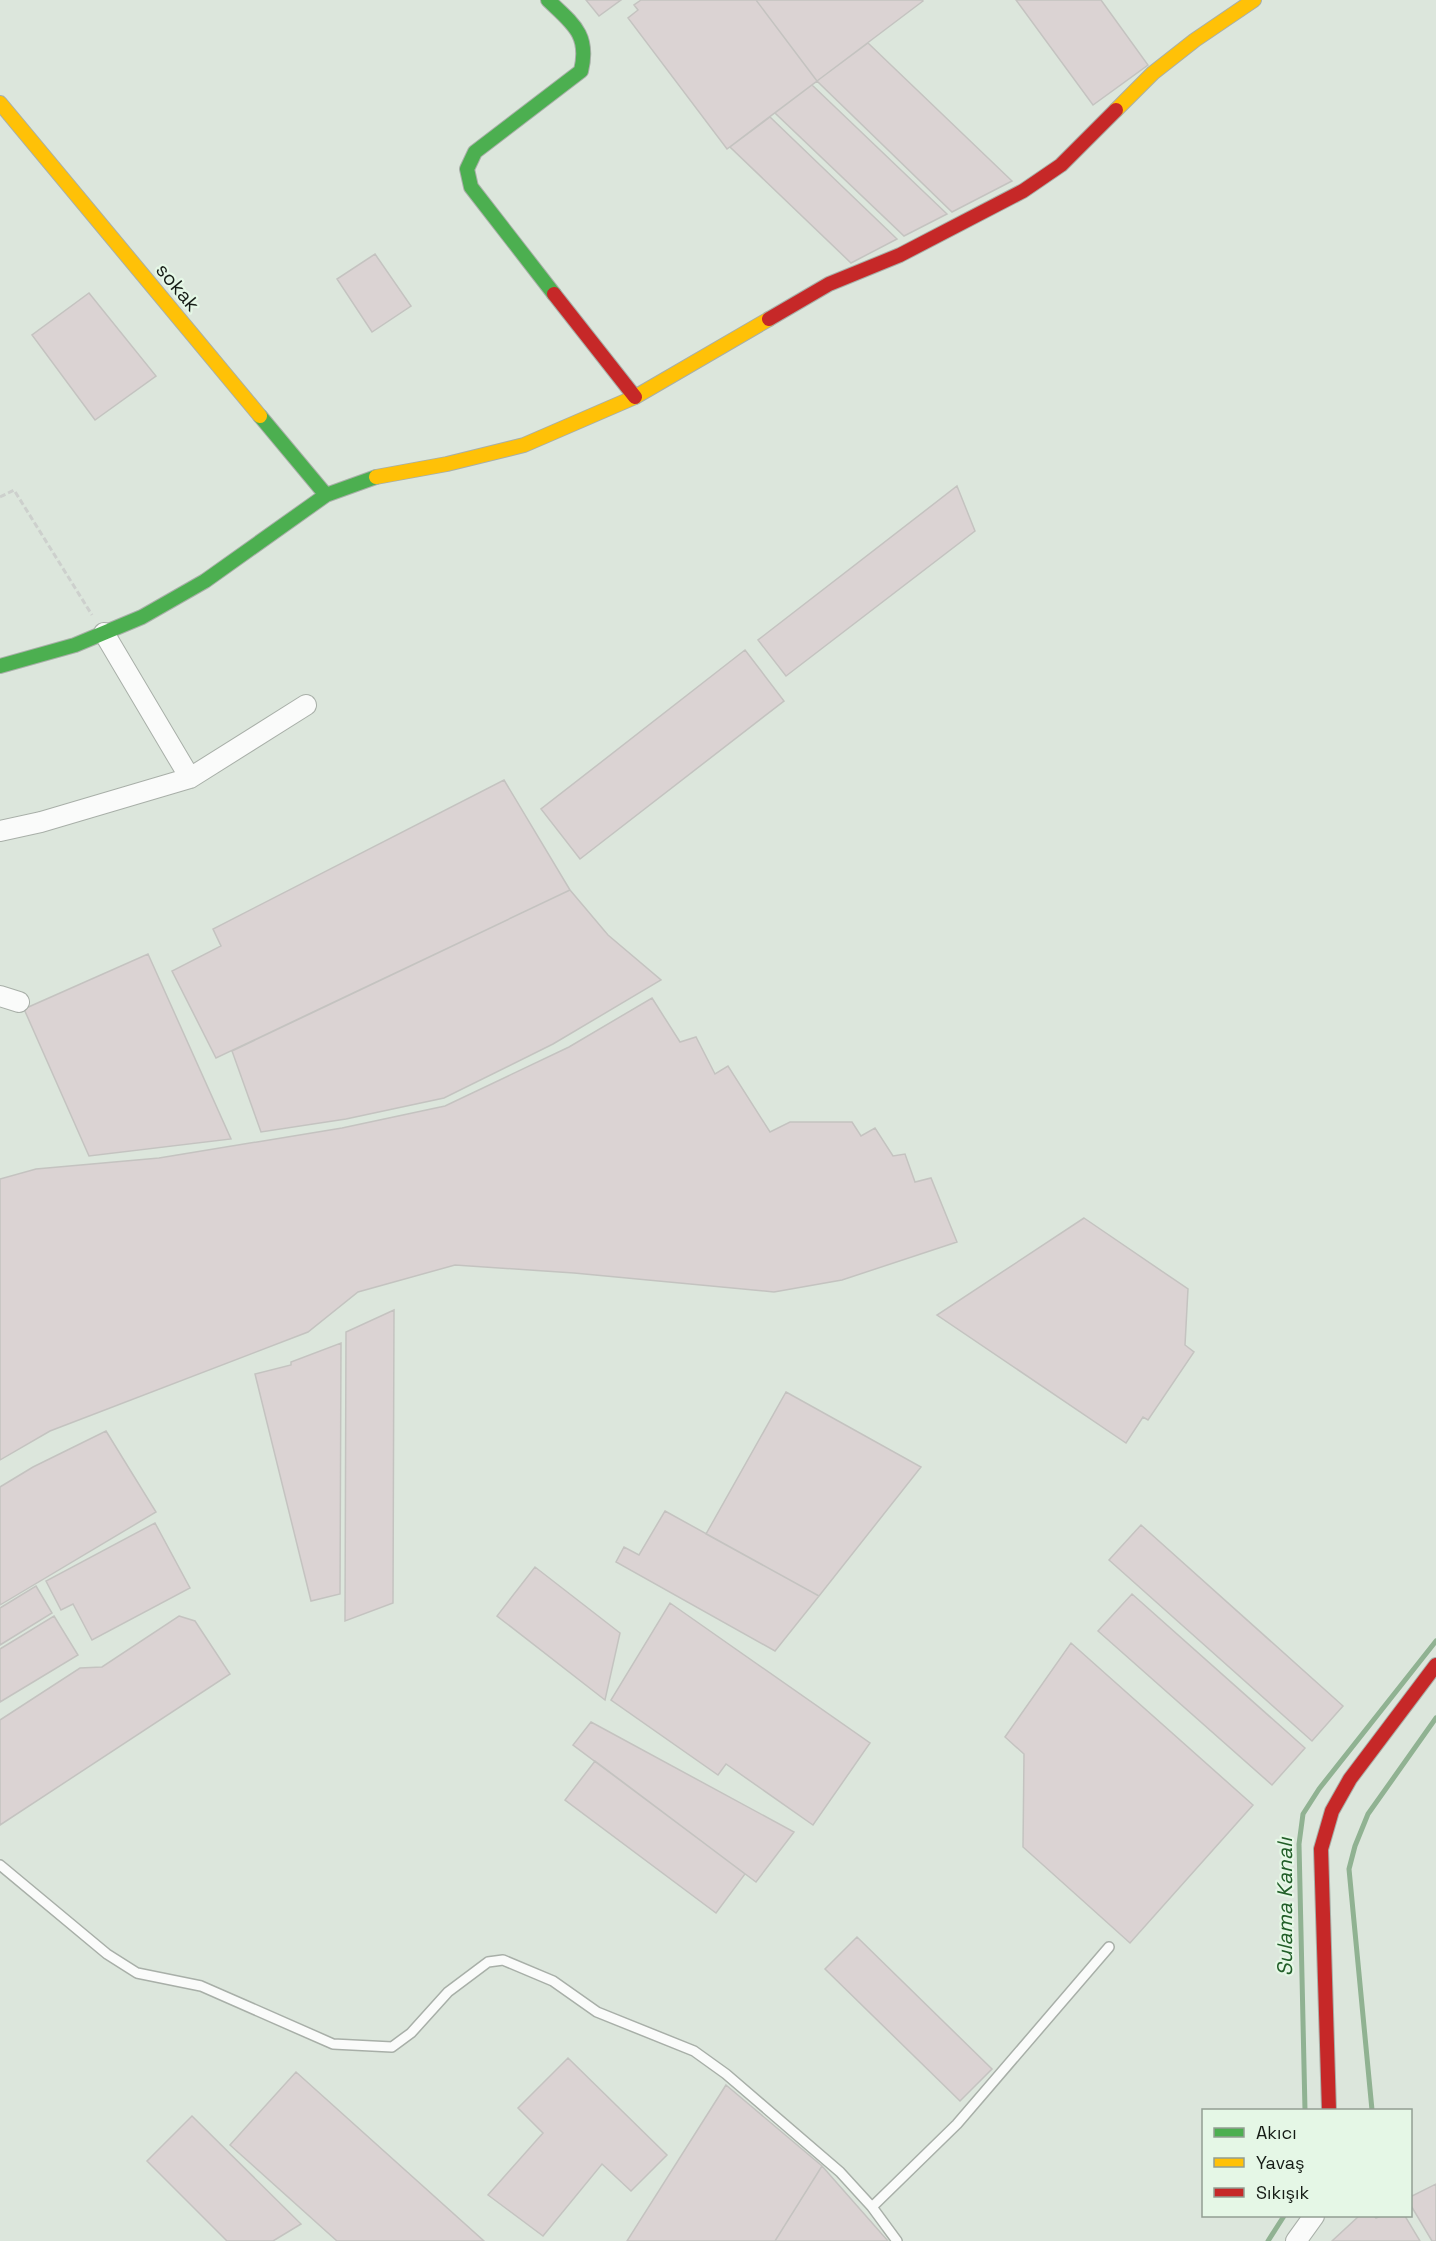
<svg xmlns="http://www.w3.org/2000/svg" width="1436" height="2241" font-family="'Space Grotesk',sans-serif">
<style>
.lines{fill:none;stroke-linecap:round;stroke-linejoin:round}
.stream{stroke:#90b292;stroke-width:5}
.building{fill:#dbd3d3;stroke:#c4c3c0;stroke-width:1.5}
.lane-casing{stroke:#a8afa8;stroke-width:12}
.street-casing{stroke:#a8afa8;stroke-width:22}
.fast-casing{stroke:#a8afa8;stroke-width:16}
.slow-casing{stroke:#a8afa8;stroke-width:16}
.jam-casing{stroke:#a8afa8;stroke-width:16}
.path{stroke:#cdd0cd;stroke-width:3;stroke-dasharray:6 3;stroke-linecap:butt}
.lane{stroke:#fafbfa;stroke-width:9}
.street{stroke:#fafbfa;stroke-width:20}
.fast{stroke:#4caf50;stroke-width:14}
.slow{stroke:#ffc107;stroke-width:14}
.jam{stroke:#c62828;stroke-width:14}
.labels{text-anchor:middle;stroke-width:4.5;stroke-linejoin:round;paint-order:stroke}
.street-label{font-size:20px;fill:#161c16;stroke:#e5f7e6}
.water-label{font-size:21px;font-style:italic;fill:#215e28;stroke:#e5f7e6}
</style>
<rect width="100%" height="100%" fill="#dce6dc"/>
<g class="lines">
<path class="stream" d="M1305,2110L1299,1844L1303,1814L1319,1789L1436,1641
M1372,2110L1349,1869L1355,1846L1368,1814L1436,1718
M1268,2241L1284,2216"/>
</g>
<path class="building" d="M586,0H621L599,16Z
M641,0H756L817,81L727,149L628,18L638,10L634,5Z
M756,0H922L923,1L817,81Z
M1016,0H1101L1148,65L1093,105Z
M868,43L1012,181L952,212L817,81Z
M812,85L947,214L904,236L775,113Z
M770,117L897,239L851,263L730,147Z
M375,254L411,306L372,332L337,279Z
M89,293L156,376L95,420L32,335Z
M957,486L975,531L786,676L758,640Z
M745,650L784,701L580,859L541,809Z
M504,780L570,890L216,1058L172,971L221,946L213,929Z
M570,890L608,935L661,980L553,1044L444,1098L346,1119L261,1132L232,1051Z
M148,954L231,1139L89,1156L24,1009Z
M652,998L680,1042L696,1037L715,1074L728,1066L770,1132L790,1122H852L861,1136L875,1128L893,1156L905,1154L915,1182L931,1178L957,1242L842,1280L774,1292L574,1273L455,1265L358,1292L308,1332L50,1431L0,1460V1179L36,1169L159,1158L342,1128L445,1106L569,1047Z
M1084,1218L1188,1289L1185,1345L1194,1352L1148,1420L1143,1417L1126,1443L937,1315Z
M394,1310L393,1603L345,1621L346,1332Z
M341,1343L340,1594L311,1601L255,1374L291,1365V1362Z
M786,1392L921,1467L819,1596L706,1534Z
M106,1431L156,1512L0,1605V1487L33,1467Z
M665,1511L819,1596L775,1651L616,1562L624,1547L639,1555Z
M155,1523L190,1588L92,1640L73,1604L61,1610L46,1581Z
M1141,1525L1343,1706L1312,1741L1109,1560Z
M535,1567L620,1633L605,1700L497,1616Z
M36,1586L52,1613L0,1645V1608Z
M1132,1594L1305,1748L1272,1785L1098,1631Z
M670,1603L870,1743L813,1825L726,1764L718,1775L611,1700Z
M54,1616L78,1655L0,1702V1649Z
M179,1616L195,1621L230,1674L0,1825V1720L80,1668L102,1667Z
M1071,1643L1253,1805L1130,1943L1023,1847L1024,1754L1005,1737Z
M591,1722L794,1832L756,1882L573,1745Z
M595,1761L745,1874L716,1913L565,1800Z
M857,1937L992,2069L960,2101L825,1969Z
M568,2058L667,2155L631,2191L602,2164L543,2236L488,2195L543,2133L518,2108Z
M296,2072L484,2241H337L230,2145Z
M726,2085L822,2166L775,2241H627Z
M192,2116L301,2224L273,2241H227L147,2161Z
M822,2166L888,2241H775Z
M1436,2184V2241H1432L1410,2204V2197Z
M1359,2216H1374L1376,2218L1381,2216H1405L1420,2241H1332Z"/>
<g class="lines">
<defs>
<path id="lane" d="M0,1865L107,1954L137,1973L201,1986L333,2044L392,2047L411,2033L448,1992L488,1962L503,1960L553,1981L597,2012L694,2051L726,2074L840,2172L872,2207L957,2124L1109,1947
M872,2207L897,2241"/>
<path id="street" d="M104,633L190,778
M0,831L41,822L190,778L306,705
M0,996L19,1002
M1296,2241L1314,2216"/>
<path id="fast" d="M548,0C572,23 590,34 581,71L475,152L467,169L471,187L554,294
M260,416L326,495
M0,666L75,645L142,617L205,581L326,495L376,477"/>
<path id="slow" d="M0,103L260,416
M1116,110L1153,73L1195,40L1254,0
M376,477L447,464L524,445L635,397L769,319"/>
<path id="jam" d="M554,294L635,397
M769,319L829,284L900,255L1023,191L1061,165L1116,110
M1329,2110L1321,1849L1332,1811L1350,1779L1436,1665"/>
</defs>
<use href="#lane" class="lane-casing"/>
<use href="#street" class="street-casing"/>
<use href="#fast" class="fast-casing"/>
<use href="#slow" class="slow-casing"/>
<use href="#jam" class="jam-casing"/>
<path class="path" d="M0,497L14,490L92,615"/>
<use href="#lane" class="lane"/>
<use href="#street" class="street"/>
<use href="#fast" class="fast"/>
<use href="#slow" class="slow"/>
<use href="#jam" class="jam"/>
</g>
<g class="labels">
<g class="street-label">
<text transform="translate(178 287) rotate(50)" y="7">sokak</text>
</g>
<g class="water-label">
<text transform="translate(1285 1907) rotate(-90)" y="7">Sulama Kanalı</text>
</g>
</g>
<rect x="1202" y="2109" width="210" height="108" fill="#e5f7e6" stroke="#929f93" stroke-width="1.5"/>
<rect x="1214" y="2128" width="30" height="9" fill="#4caf50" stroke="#929f93" stroke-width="1.5"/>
<text x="1256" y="2139" font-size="18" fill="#161c16">Akıcı</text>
<rect x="1214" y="2158" width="30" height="9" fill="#ffc107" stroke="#929f93" stroke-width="1.5"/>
<text x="1256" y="2169" font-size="18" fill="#161c16">Yavaş</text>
<rect x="1214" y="2188" width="30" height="9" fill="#c62828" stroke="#929f93" stroke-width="1.5"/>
<text x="1256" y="2199" font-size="18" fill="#161c16">Sıkışık</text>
</svg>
